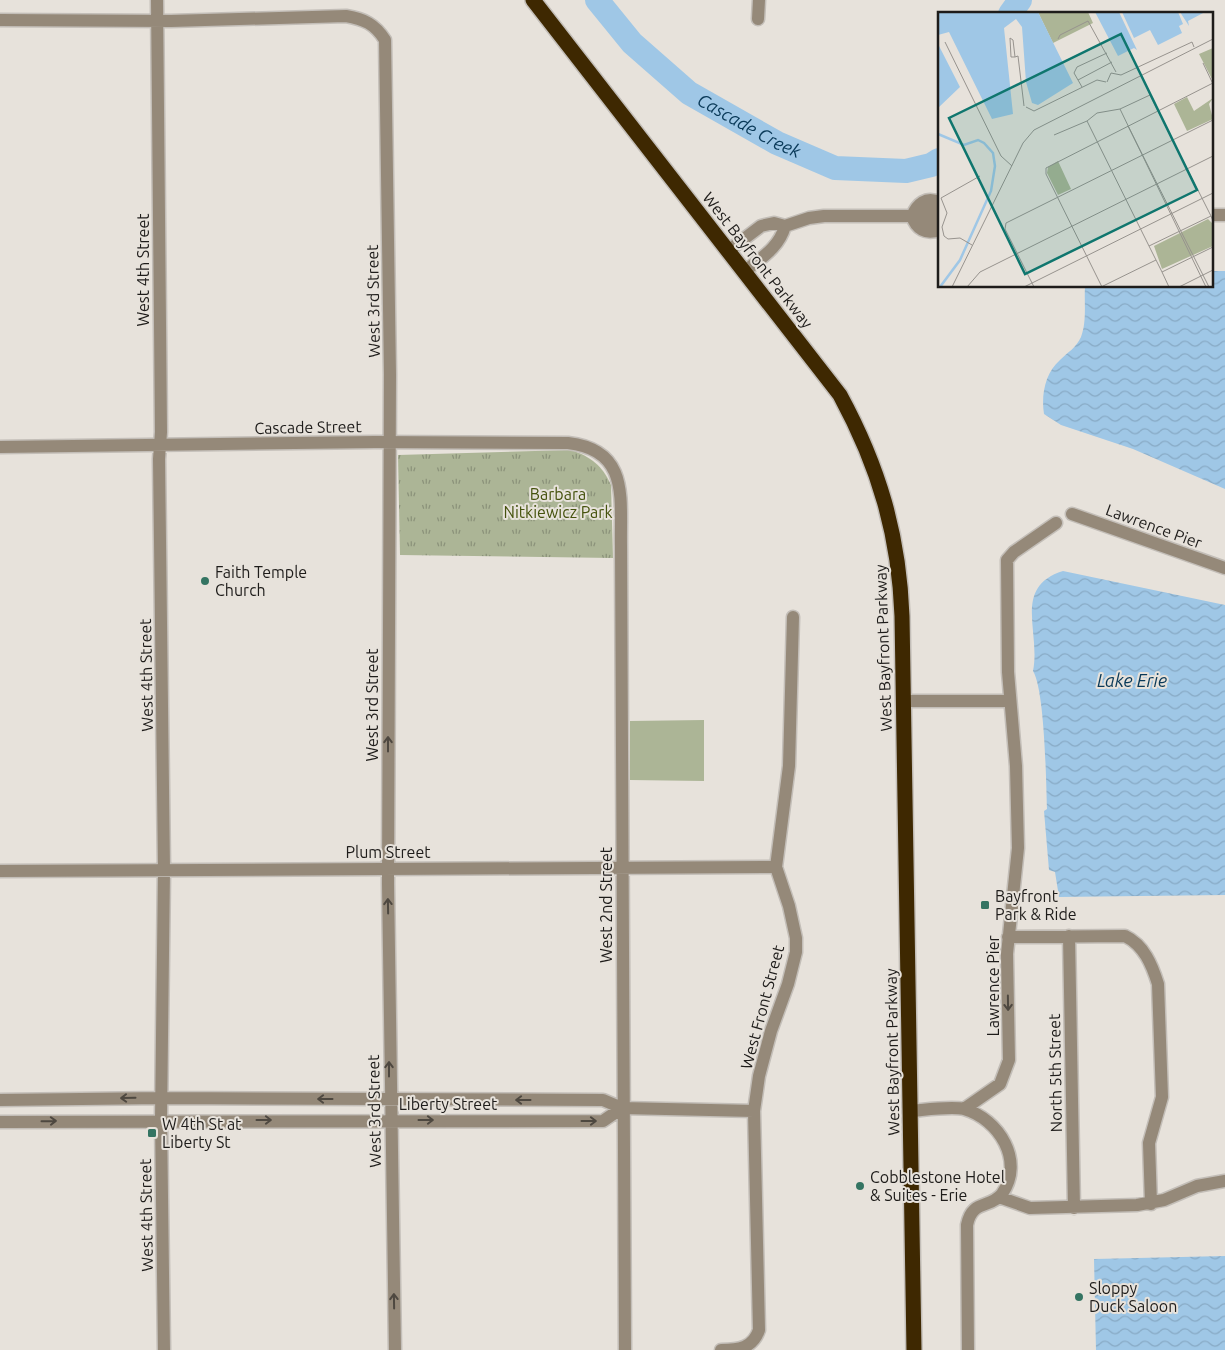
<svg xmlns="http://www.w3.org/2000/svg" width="1225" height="1350" font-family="Ubuntu,sans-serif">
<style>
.grass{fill:#acb596}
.park{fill:url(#park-tufts)}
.water{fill:url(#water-waves)}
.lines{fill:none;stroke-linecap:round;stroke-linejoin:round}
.river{stroke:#9fc7e6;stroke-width:24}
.minor-casing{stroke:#c3beb8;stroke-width:15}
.highway-casing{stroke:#c3beb8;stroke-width:18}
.minor{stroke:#958979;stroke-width:12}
.highway{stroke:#3e2801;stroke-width:15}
.oneway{stroke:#4e4840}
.poi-dot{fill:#347462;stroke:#e7e2db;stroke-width:2}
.labels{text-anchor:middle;stroke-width:4;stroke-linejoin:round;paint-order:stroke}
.street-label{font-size:16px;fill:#1e1c1a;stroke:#e7e2db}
.park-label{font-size:16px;fill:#45520d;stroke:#e7e2db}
.poi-label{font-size:16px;fill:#1e1c1a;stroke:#e7e2db;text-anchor:start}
.water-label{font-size:18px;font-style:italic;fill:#0a3a59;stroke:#e7e2db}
.inset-river{fill:none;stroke:#9fc7e6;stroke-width:2.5}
.inset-road{fill:none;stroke:#97938e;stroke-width:1}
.view{fill:#0f766e;fill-opacity:0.15;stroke:#0f766e;stroke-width:2.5}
.inset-edge{fill:none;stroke:#1e1c1a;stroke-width:2.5}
</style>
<defs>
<pattern id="park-tufts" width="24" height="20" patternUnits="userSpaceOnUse" patternTransform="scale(1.25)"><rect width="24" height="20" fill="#acb596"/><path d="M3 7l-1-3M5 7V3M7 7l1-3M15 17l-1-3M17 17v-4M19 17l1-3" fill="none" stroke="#8b927a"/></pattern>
<pattern id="water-waves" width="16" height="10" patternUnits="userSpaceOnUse" patternTransform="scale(1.25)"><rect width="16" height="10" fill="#9fc7e6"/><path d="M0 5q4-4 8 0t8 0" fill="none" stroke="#88aac5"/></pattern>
</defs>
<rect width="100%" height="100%" fill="#e7e2db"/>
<path class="grass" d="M704,720V781L630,780V721Z"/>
<path class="park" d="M571,450C591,457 602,465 611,485L613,558L400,555L398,455Z"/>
<path class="water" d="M1211,271H1225V489L1133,449L1061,425L1044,414C1041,395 1045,373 1060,360C1068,352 1076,348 1081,337C1087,321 1084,303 1085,286H1211Z
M1063,571L1225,605V895L1059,897L1055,872L1049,870L1044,811L1047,809C1046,781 1045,691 1033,671C1041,632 1012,587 1063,571Z
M1225,1256V1350H1096L1094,1259Z"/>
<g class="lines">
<g class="river">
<path id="s1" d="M597,0L632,43L689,93L777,143L835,168L906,171L931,165L939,160"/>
<path d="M1010,14L1020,0"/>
</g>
<defs>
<path id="minor" d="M157,0L161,432L159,459L164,870L161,1120L164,1350
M758,19L759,0
M0,20L171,21L346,16C364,19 375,24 385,40L390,374L388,884L395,1350
M939,202C926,196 917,204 912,216C916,229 926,235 939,230
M1211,215H1225
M912,216L920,222H939
M728,251L761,226L774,223L785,226L809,218L824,216H912L921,210H939
M744,272C761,258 779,248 785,226
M0,447L375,442L568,443C630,450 620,499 621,546L625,1350
M1072,514L1225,568
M903,701H1010
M0,871L776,867
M1069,936L1074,1208
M1008,937L1125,936C1144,945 1152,965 1158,984L1162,1097L1149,1143L1151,1204
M0,1100L162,1098L603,1100L622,1108L754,1111
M964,1109L1000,1084L1009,1060L1007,954L1018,848L1016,766L1008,672L1007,560L1014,552L1056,523
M910,1111C924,1110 951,1106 964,1109C999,1119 1025,1161 1002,1194C990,1209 972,1199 967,1225L968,1350
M0,1122L603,1121L622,1108
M999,1197L1030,1208L1137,1205L1164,1200L1197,1186L1225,1181
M721,1350C739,1350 753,1348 759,1330L754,1111L759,1076L771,1031L788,984L796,952V938L789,906L776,867L789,766L793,617"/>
<path id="highway" d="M533,0L840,395C879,467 899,535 902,616L914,1350"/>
</defs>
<use href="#minor" class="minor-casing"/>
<use href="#highway" class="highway-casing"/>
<use href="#minor" class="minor"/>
<use href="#highway" class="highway"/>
</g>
<defs><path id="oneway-shaft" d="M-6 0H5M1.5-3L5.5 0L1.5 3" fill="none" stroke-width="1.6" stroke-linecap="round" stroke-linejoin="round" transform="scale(1.25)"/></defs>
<g class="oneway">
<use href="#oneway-shaft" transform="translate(388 744) rotate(-90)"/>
<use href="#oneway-shaft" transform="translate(388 906) rotate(-91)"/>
<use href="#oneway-shaft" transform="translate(1008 1003) rotate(89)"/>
<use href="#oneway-shaft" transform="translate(389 1069) rotate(-90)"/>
<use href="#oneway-shaft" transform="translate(128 1098) rotate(179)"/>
<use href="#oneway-shaft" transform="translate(325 1099) rotate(-180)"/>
<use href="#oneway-shaft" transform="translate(523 1100) rotate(180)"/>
<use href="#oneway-shaft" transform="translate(264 1120)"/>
<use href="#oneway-shaft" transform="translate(426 1120)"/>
<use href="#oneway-shaft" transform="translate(49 1121) rotate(-1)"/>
<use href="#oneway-shaft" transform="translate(589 1121)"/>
<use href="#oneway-shaft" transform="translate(394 1301) rotate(-91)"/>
</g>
<g class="poi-dot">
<circle cx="205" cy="581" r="5"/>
<rect x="980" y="900" width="10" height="10" rx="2.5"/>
<rect x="147" y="1128" width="10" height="10" rx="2.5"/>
<circle cx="860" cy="1186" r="5"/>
<circle cx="1079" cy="1297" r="5"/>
</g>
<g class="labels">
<g class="street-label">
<text transform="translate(758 260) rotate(52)" y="6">West Bayfront Parkway</text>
<text transform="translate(143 270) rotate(-90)" y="6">West 4th Street</text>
<text transform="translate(373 301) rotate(-91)" y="6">West 3rd Street</text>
<text transform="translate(308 427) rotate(-1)" y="6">Cascade Street</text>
<text transform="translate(1154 526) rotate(20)" y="6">Lawrence Pier</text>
<text transform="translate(883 648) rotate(-92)" y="6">West Bayfront Parkway</text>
<text transform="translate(146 675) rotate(-91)" y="6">West 4th Street</text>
<text transform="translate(372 705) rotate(-90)" y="6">West 3rd Street</text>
<text x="388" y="858">Plum Street</text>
<text transform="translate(606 905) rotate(-90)" y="6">West 2nd Street</text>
<text transform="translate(993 986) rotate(-90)" y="6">Lawrence Pier</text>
<text transform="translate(762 1007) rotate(-75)" y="6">West Front Street</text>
<text transform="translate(892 1052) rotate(-91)" y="6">West Bayfront Parkway</text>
<text transform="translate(1055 1073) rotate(-91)" y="6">North 5th Street</text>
<text x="448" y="1110">Liberty Street</text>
<text transform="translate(374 1111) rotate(-91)" y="6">West 3rd Street</text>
<text transform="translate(146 1215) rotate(-91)" y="6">West 4th Street</text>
</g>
<g class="park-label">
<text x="558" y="500">Barbara<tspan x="558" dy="18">Nitkiewicz Park</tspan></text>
</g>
<g class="poi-label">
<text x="215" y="578">Faith Temple<tspan x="215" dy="18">Church</tspan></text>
<text x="995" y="902">Bayfront<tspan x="995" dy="18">Park &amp; Ride</tspan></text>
<text x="162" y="1130">W 4th St at<tspan x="162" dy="18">Liberty St</tspan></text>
<text x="870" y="1183">Cobblestone Hotel<tspan x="870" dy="18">&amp; Suites - Erie</tspan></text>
<text x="1089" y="1294">Sloppy<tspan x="1089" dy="18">Duck Saloon</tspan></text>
</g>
<g class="water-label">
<text dy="6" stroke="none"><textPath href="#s1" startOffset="200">Cascade Creek</textPath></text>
<text x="1132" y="687">Lake Erie</text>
</g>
</g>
<g transform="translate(938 12)">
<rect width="275" height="275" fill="#e7e2db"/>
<path d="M249,85L256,99L275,86L271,92L275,107L249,119L236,92Z" fill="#acb596"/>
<path d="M100,0H150L155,11L115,31ZM275,36V69L261,42ZM120,149L133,177L120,183L109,161L110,155ZM270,207L275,212V234L224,257L216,234Z" fill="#acb596"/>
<path d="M0,0H100L135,71L100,93L94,91L88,70L84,15L78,7L66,16L75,102L54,107L11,20L0,23ZM157,0H181L199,38L196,36L180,44ZM184,0H240L245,12L241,14L244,21L220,33L212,18L196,26ZM242,0H267L250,9L251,14ZM0,32L22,75L0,96Z" fill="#9fc7e6"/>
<path class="inset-river" d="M0,122L26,133L40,128L46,131L55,141L57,154L53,179L22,248L2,275"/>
<path class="inset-road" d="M120,27L122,23L150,9L178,60M7,30L63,144L74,154M77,45L75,28L72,26L73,45H77L80,44L86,94M265,51L275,72M140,68L174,50M169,70L173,61L183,63L254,30L256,35M144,75L136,61L139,55L169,41M88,95L96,99L159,68L168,70M182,97L268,275M149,109L211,234M190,114L271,275M116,123L149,109L159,101L182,97L212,83L273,204M275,209L273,204L211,234L224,260L275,235M34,233L22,226L10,227L6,224L4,215L9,201L3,186L42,164M224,260L231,275M14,275L85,131L96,118L275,27M29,275L42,260L275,144M86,275L275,181M96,275L67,217L68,211L275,108M163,275L218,248M164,275L108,162V156L275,71M241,275L275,258"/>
<path class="view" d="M183,22L259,178L87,262L11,106Z"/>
<rect width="275" height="275" class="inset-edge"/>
</g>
</svg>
